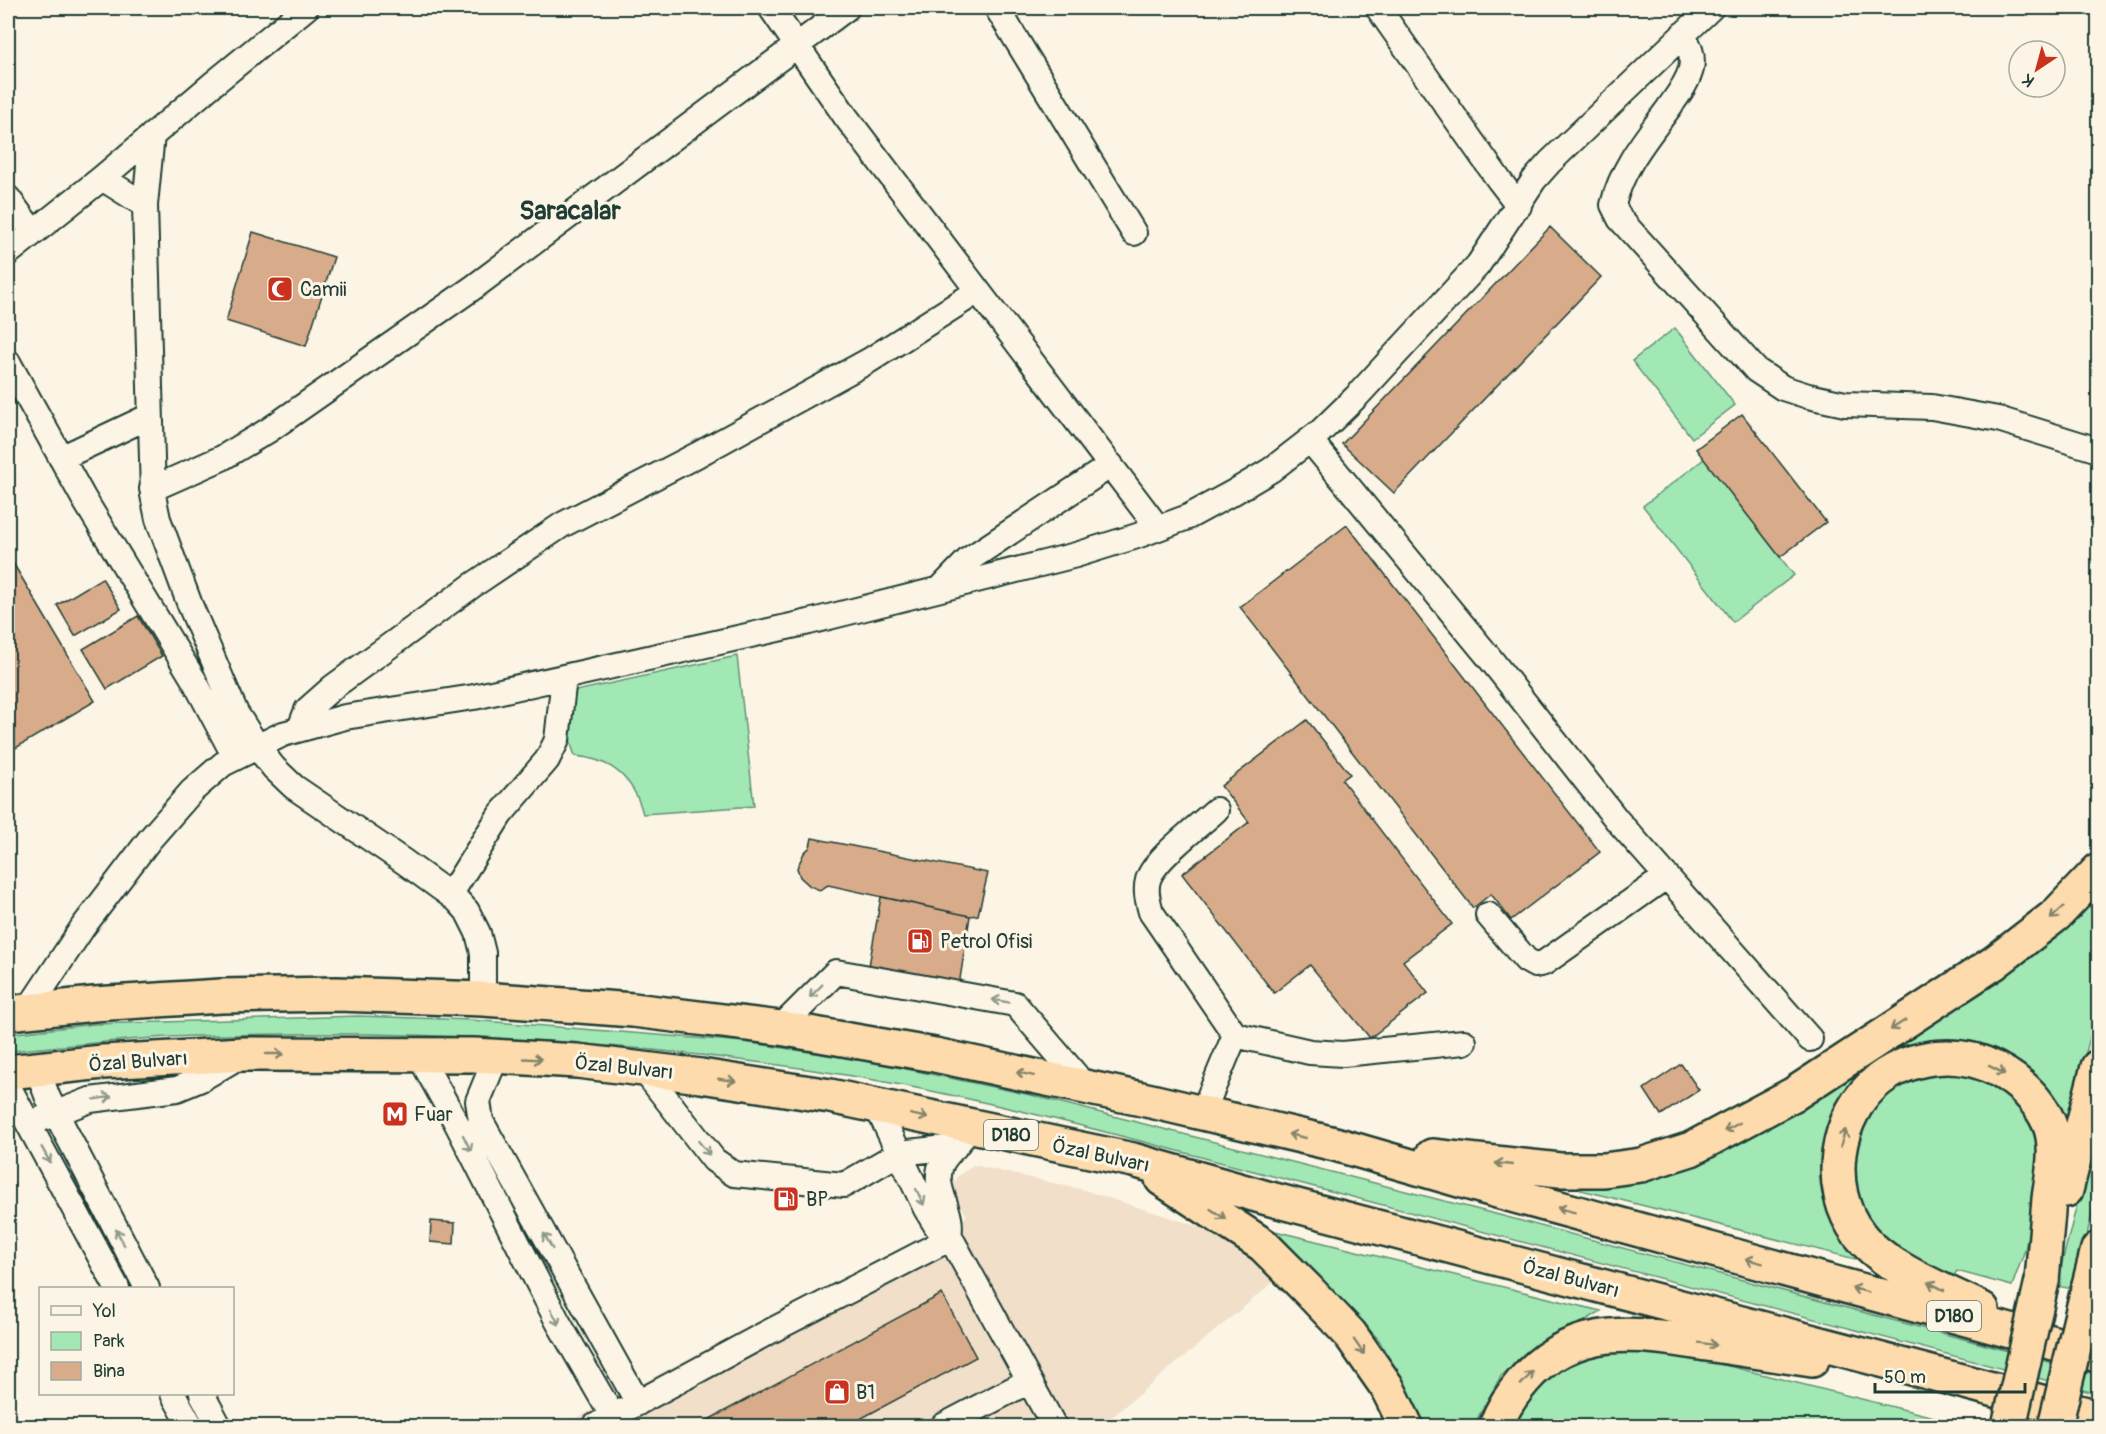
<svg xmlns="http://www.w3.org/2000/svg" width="2106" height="1434" font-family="Pangolin,sans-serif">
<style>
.built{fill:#f1dfca}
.green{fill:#a1e8b5;stroke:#609274;stroke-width:1.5}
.building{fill:#d8ac8a;stroke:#1f3d34;stroke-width:1.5}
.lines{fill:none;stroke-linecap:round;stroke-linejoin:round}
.minor-casing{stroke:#1f3d34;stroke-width:28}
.highway-casing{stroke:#1f3d34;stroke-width:38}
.minor{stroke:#fcf5e5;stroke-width:24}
.highway{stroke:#fddbac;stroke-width:33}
.highway-bridge-casing{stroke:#1f3d34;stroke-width:38;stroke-linecap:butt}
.highway-bridge{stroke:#fddbac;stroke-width:33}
.oneway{stroke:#83846a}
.oneway2{stroke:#8e998c}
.labels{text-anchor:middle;stroke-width:6;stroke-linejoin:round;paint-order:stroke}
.shield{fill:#fcf5e5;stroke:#617469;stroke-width:1.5}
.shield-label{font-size:18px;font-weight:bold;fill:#1f3d34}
.poi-label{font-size:20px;fill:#1f3d34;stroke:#fcf5e5;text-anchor:start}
.street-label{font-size:20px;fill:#1f3d34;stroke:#fcf5e5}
.district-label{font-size:26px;font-weight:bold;fill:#1f3d34;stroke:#fcf5e5}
</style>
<rect width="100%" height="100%" fill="#fcf5e5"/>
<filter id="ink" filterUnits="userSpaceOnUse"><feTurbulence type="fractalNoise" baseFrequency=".0167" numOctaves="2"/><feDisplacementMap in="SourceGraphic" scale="12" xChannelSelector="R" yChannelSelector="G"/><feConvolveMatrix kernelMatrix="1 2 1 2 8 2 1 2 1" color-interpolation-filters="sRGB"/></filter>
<g filter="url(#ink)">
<path class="built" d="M973,1165L1084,1190L1222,1234L1282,1275L1101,1426H562L750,1326L967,1216L952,1191L957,1177Z"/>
<path class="green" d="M1675,328L1735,405L1692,438L1632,361Z
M1704,459L1794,575L1733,622L1643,506Z
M737,656L754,806L643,814C634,779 612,759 575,756C566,732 568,717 571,692Z
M2098,893V1007L2065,1132L1982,1048L1961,1041H1938L1913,1045L1893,1055L1840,1109L1859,1251L1855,1259L1581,1190V1184L1705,1158L1742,1141L1819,1093Z
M359,1016L471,1020L745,1042L873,1062L1031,1095L1503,1216L2098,1375V1394C1836,1324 1574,1254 1311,1186C1148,1144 986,1096 820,1071C604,1038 385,1028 168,1037C114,1040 61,1047 8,1051V1034L94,1024Z
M1916,1072L1977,1073L2021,1102L2037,1134L2041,1171L2025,1250L2012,1286L1957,1271L1953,1277L1914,1263L1895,1253L1860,1210L1851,1170L1865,1116L1896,1083Z
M2098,1122V1191L2073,1289L2056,1286Z
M1275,1231L1601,1311L1535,1351L1501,1376L1477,1419L1474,1426H1424L1379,1340Z
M1640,1344L1970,1426H1514L1528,1396L1567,1363L1604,1350Z"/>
<path class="building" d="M1550,227L1601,277L1394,493L1342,444Z
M253,232L334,257L306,346L226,321Z
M1742,414L1826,522L1780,557L1696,449Z
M1347,525L1600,852L1511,920L1491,894L1473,908L1240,607Z
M13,563L95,701L14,749L8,738V566Z
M102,578L121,609L75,636L57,605Z
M138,616L162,656L107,689L83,649Z
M1307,720L1350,774L1342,780L1452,924L1403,961L1428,993L1370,1038L1310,965L1274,993L1182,874L1249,822L1221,786Z
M812,838L988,873L978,915L970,916L828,885L820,890L810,886L800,877L797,868L804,853L810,847Z
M881,897L970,916L959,985L869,966Z
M1681,1064L1699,1090L1661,1115L1644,1089Z
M431,1221L455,1223L454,1244L430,1242Z
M942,1294L976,1357L847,1426H697Z"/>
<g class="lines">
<defs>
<path id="minor" d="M771,8L846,117L1158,528
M997,8L1134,233
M1378,8L1499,180L1519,206
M1683,34C1689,46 1694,55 1691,69C1687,84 1677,96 1668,109C1646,139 1622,167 1613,205L1620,219L1756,370L1783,388L1808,396L1845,404L1932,407L1998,419L2098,450
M102,178L145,205L152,135
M8,198L33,232
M145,205L153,495L158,519L190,605L236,713L259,749L274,768L294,787L403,861L457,900L467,911L478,933L483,953V999
M8,253L102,178L214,83L306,8
M8,362L84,499L194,680L235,757
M1310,440L1488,656L1617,820L1810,1039
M61,458L150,416
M152,489L222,458L269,430L332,386L474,287L847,8
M941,588L968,560L1111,465
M300,728L307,710L333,687L473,585L562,525L697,455L870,360L978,291
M1216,810C1199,826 1154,859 1148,880C1145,891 1148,901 1151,912L1235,1035
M450,895L500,815L547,760L557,740L564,677
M1488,915L1526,960L1535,965L1544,963L1667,876
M28,1010L83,927L150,839L192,791L223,764L283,734L345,717L474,697L809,622L1076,555L1137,536L1188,517L1234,492L1271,470L1320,432L1357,396L1478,265L1534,180L1550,162L1711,8
M780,1028L836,972L1015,1004L1075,1074L1083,1086
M419,1055L456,1122L558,1322L613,1417
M496,1057L478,1101L481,1121L638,1403
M37,1069L48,1098L147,1288
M643,1069L714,1160L734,1174L844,1185L899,1153L955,1147
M8,1086L117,1288
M877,1107L926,1209L937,1227L949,1235L1054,1426
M1202,1114L1235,1035L1310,1052L1343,1054L1464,1042
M41,1119L90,1100L177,1089L201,1079L240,1056
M949,1235C955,1210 929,1186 943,1161C948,1153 956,1146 961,1139
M173,1394L191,1426
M202,1394L219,1426
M595,1426L765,1334L951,1238
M943,1426L1029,1381"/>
<path id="highway" d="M8,1013L94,1004L221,996L337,994L483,999L633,1010L780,1028L935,1055L1151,1101L1335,1144L1497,1191L2098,1355
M8,1072L103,1062L243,1054L474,1055L577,1061L701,1076L830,1096L1133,1160L1267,1198L2098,1417
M1432,1156L1560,1170H1604L1641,1165L1691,1149L1794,1094L1994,963L2056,915L2098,871
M1162,1179L1263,1245L1308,1290L1350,1334L1387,1387L1406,1426
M2066,1190L2098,1067
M2088,1289L2098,1249
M1982,1309C1944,1290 1884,1268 1859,1234C1824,1189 1834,1114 1880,1079C1914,1054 1960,1050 1996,1069C2019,1081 2038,1099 2049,1123C2059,1146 2052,1175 2049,1199C2047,1227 2044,1254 2042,1281
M1496,1426C1502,1408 1512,1394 1524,1380C1574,1322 1640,1333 1707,1344C1742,1349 1777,1355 1812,1360"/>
</defs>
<use href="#minor" class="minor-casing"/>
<use href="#highway" class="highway-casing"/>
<use href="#minor" class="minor"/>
<use href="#highway" class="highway"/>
<defs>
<path id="highway-bridge" d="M2009,1426L2042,1281
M2055,1426L2088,1289"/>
</defs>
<use href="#highway-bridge" class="highway-bridge-casing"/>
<use href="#highway-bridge" class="highway-bridge"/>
</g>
<defs><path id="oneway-shaft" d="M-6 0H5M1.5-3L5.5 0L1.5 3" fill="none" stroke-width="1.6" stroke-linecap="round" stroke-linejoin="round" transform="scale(1.5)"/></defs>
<g class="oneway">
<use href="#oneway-shaft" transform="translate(2057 913) rotate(137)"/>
<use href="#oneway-shaft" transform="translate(1898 1025) rotate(147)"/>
<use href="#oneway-shaft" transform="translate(275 1054)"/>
<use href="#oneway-shaft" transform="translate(533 1059) rotate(3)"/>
<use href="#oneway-shaft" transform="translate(1997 1070) rotate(27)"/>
<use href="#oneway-shaft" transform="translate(1025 1074) rotate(-168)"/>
<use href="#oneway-shaft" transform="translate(727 1080) rotate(9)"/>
<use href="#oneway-shaft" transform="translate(919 1116) rotate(12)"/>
<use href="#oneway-shaft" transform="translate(1732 1127) rotate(152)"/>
<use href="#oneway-shaft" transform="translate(1297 1136) rotate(-167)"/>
<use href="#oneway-shaft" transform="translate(1843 1138) rotate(-74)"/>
<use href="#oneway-shaft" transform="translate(1504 1164) rotate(-174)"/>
<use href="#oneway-shaft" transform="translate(1566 1210) rotate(-165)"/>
<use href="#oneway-shaft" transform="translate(1218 1214) rotate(34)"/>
<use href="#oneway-shaft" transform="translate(1754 1261) rotate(-165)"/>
<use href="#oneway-shaft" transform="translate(1936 1286) rotate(-153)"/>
<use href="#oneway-shaft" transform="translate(1860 1290) rotate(-165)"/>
<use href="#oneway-shaft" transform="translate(1708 1344) rotate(9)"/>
<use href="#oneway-shaft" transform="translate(1359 1347) rotate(55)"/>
<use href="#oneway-shaft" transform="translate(1527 1378) rotate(-47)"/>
</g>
<g class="oneway2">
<use href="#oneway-shaft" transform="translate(816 991) rotate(135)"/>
<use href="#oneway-shaft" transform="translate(1001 1001) rotate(-170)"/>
<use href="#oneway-shaft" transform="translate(103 1098) rotate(-9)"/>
<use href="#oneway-shaft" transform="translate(467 1143) rotate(63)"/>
<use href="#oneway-shaft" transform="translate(704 1148) rotate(51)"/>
<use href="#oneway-shaft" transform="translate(46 1155) rotate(61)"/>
<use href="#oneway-shaft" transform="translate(920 1197) rotate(64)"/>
<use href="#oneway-shaft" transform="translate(120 1237) rotate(-118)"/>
<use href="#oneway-shaft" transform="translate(548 1241) rotate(-119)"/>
<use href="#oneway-shaft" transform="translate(555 1317) rotate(62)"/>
</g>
</g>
<defs>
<symbol id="mosque-square" viewBox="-11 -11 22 22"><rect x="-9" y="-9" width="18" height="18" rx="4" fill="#c8321e" stroke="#fcf5e5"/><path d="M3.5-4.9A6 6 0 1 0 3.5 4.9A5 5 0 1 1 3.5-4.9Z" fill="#fff"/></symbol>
<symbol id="fuel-square" viewBox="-11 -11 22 22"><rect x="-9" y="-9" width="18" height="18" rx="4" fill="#c8321e" stroke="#fcf5e5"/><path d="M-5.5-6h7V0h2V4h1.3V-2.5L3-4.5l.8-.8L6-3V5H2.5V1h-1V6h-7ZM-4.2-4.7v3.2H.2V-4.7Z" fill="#fff"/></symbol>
<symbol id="metro-square" viewBox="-11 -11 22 22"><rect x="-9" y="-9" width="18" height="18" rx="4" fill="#c8321e" stroke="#fcf5e5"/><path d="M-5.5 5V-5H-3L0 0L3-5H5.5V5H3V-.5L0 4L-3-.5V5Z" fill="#fff"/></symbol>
<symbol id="shop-square" viewBox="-11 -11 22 22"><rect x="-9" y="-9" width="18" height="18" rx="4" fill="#c8321e" stroke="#fcf5e5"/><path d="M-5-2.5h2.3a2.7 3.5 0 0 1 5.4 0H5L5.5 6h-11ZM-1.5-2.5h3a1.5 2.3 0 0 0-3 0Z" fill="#fff"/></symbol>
</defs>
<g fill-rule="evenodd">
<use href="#mosque-square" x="265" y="274" width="30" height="30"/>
<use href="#fuel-square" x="905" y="926" width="30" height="30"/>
<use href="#metro-square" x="380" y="1099" width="30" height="30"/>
<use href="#fuel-square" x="771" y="1184" width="30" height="30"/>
<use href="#shop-square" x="822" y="1377" width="30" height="30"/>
</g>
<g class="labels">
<g class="shield">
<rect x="984" y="1120" width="54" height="30" rx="4.5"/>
<rect x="1927" y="1301" width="54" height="30" rx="4.5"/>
</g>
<g class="shield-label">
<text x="1011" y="1141">D180</text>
<text x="1954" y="1322">D180</text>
</g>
<g class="poi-label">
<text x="300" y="296">Camii</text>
<text x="940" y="948">Petrol Ofisi</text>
<text x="414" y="1121">Fuar</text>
<text x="806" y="1206">BP</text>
<text x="856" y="1399">B1</text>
</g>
<g class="street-label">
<text transform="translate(138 1061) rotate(-4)" y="7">Özal Bulvarı</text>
<text transform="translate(624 1067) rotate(6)" y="7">Özal Bulvarı</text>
<text transform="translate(1101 1155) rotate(12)" y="7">Özal Bulvarı</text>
<text transform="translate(1571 1278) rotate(15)" y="7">Özal Bulvarı</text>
</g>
<g class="district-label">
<text x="570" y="219">Saracalar</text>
</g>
</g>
<rect width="2106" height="1434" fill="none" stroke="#fcf5e5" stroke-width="30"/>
<rect x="15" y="15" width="2076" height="1404" fill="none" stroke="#1f3d34" stroke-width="2" filter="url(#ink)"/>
<rect x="39" y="1287" width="195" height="108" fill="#fcf5e5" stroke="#a4ab9e" stroke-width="1.5"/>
<rect x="51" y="1306" width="30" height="9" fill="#fcf5e5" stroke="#a4ab9e" stroke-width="1.5"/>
<text x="93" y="1317" font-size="18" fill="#1f3d34">Yol</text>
<rect x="51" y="1332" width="30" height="18" fill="#a1e8b5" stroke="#a4ab9e" stroke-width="1.5"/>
<text x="93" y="1347" font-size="18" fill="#1f3d34">Park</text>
<rect x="51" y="1362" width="30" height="18" fill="#d8ac8a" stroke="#a4ab9e" stroke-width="1.5"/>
<text x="93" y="1377" font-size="18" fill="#1f3d34">Bina</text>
<g transform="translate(2037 69) rotate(216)"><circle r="28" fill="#fcf5e5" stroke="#a4ab9e" stroke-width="1.5"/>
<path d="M0-4.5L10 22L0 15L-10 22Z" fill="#c8321e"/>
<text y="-9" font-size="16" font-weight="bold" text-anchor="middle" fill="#1f3d34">K</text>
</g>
<path d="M1875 1383v9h150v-9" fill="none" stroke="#1f3d34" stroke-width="3"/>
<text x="1884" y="1383" font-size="18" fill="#1f3d34" stroke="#fcf5e5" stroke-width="4.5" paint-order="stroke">50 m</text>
</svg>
